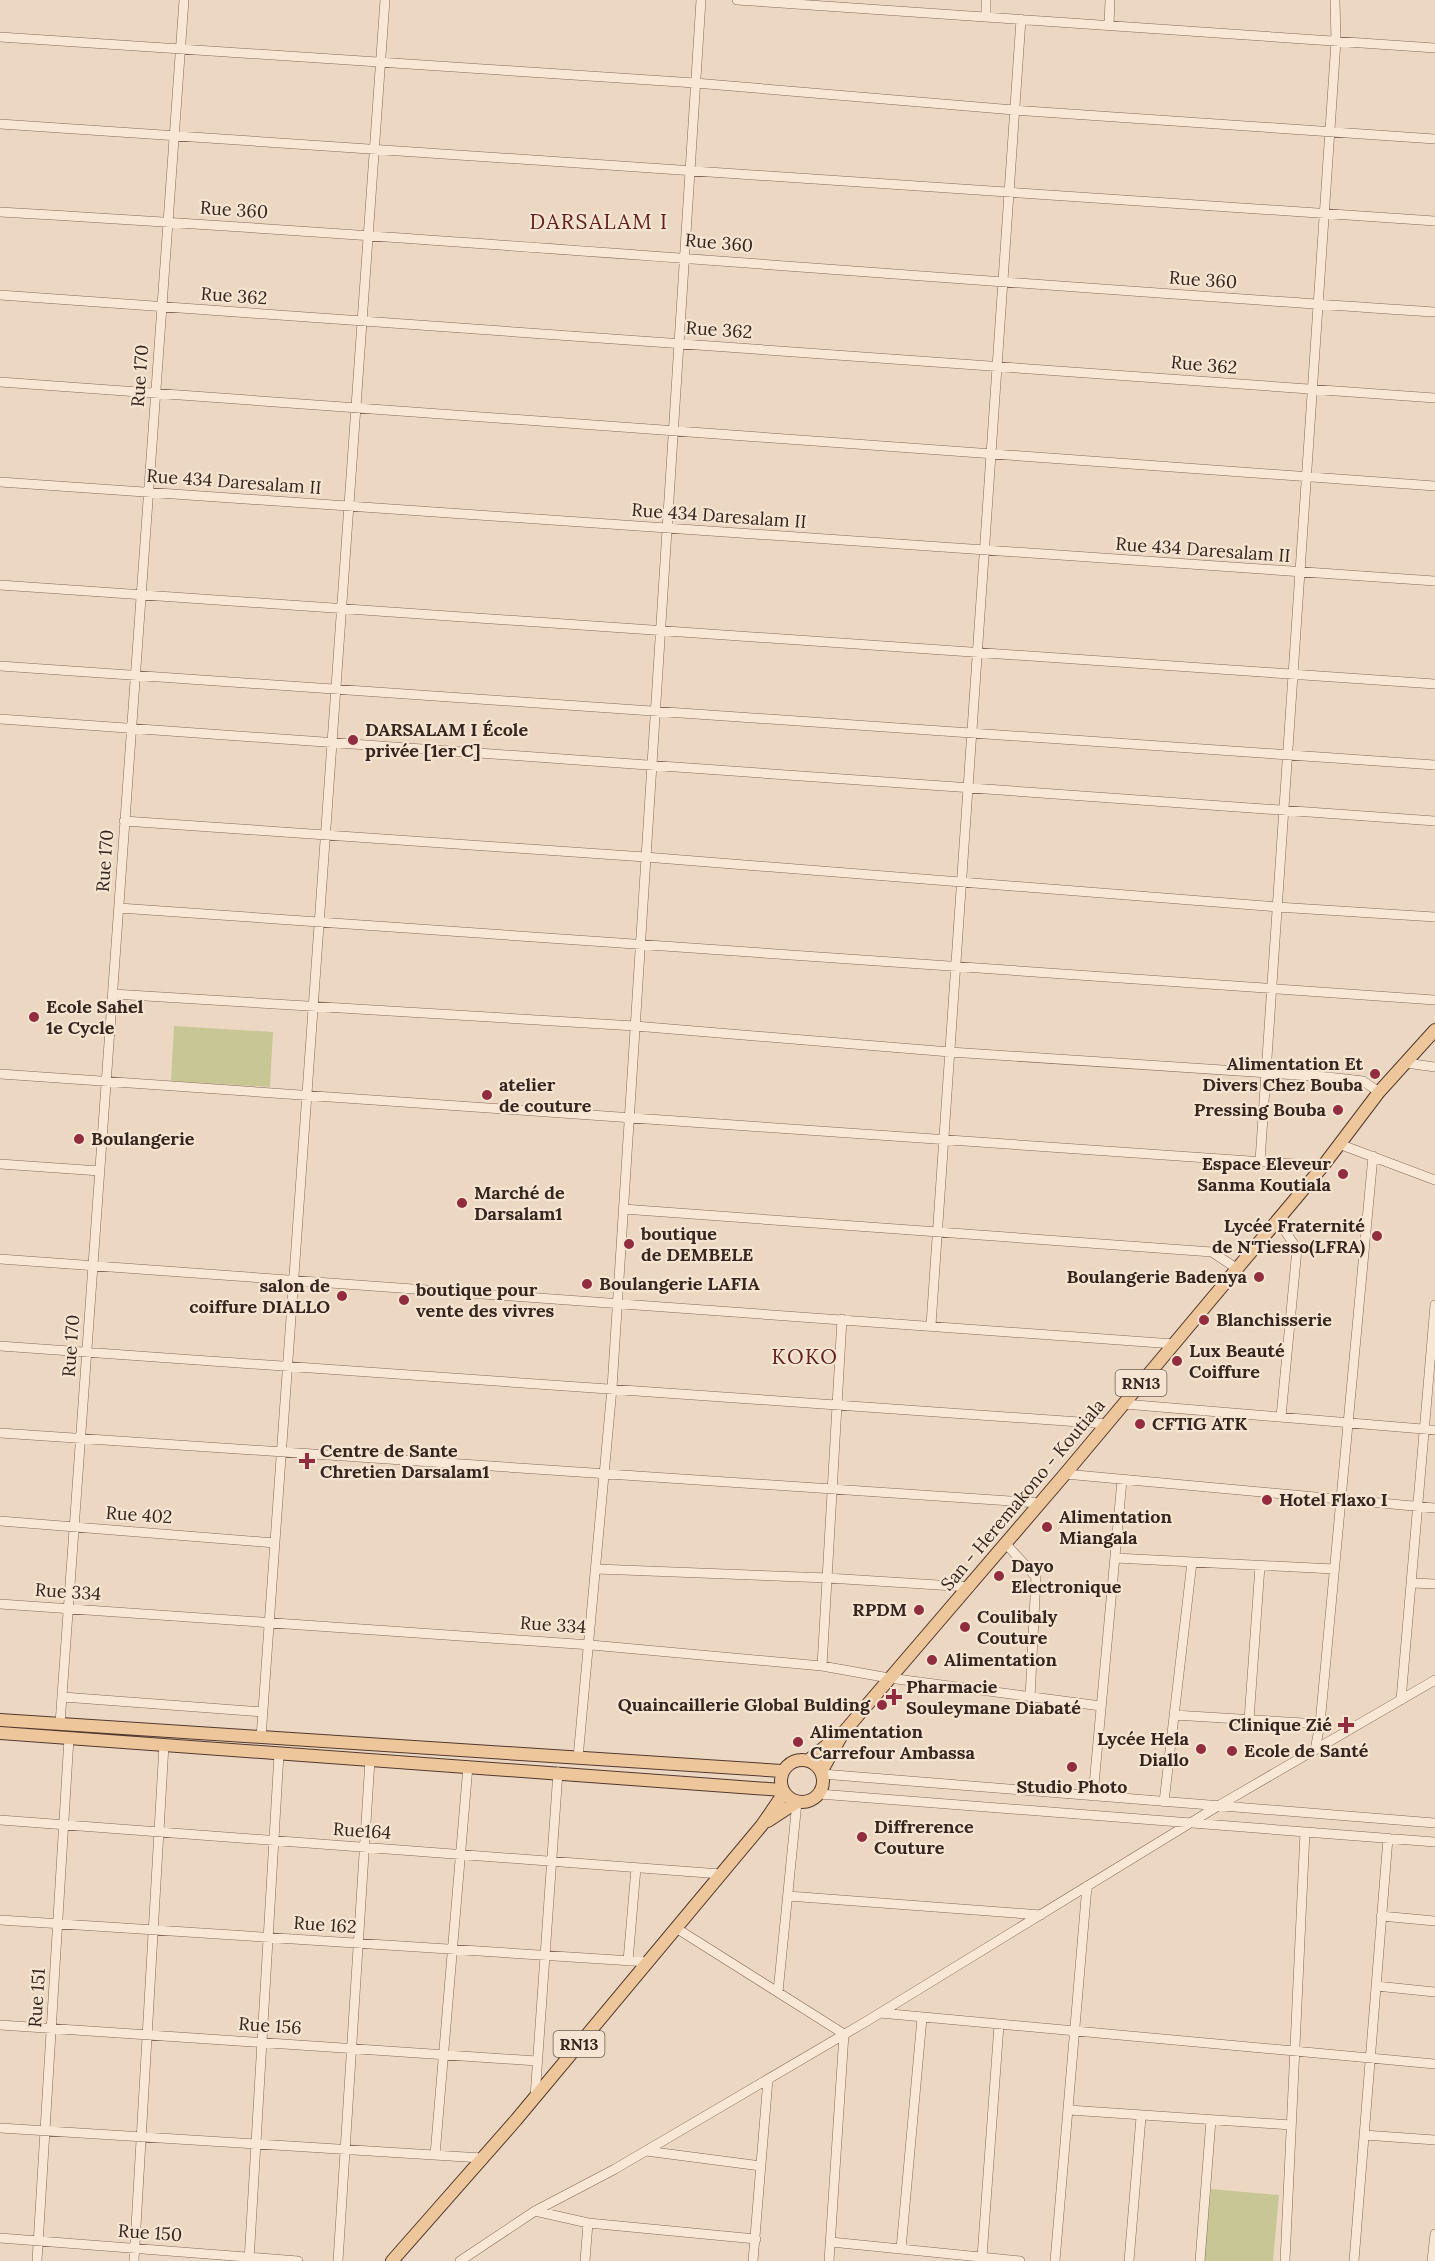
<svg xmlns="http://www.w3.org/2000/svg" width="1435" height="2261" font-family="Lora,serif">
<style>
.green{fill:#c9c696}
.lines{fill:none;stroke-linecap:round;stroke-linejoin:round}
.minor-casing{stroke:#85695a;stroke-width:10}
.major-casing{stroke:#52392e;stroke-width:14}
.minor{stroke:#f7e7d4;stroke-width:9}
.major{stroke:#eec69b;stroke-width:12}
.poi-dot{fill:#912d3e;stroke:#f4e4d1;stroke-width:2}
.labels{text-anchor:middle;stroke-width:4.5;stroke-linejoin:round;paint-order:stroke}
.shield{fill:#f4e4d1;stroke:#6e5e54;stroke-width:1.5}
.shield-label{font-size:16px;font-weight:bold;fill:#35251e}
.street-label{font-size:18px;fill:#35251e;stroke:#f4e4d1}
.poi-label{font-size:18px;font-weight:bold;fill:#35251e;stroke:#f4e4d1;text-anchor:start}
.quarter-label{font-size:21px;letter-spacing:1.5px;fill:#60211f;stroke:#f4e4d1}
</style>
<rect width="100%" height="100%" fill="#ecd8c2"/>
<path class="green" d="M174,1026L273,1032L270,1087L171,1081Z
M1211,2189L1279,2195L1273,2261H1204Z"/>
<g class="lines">
<defs>
<path id="minor" d="M737,0L1435,48
M986,17V0
M1109,25L1110,0
M0,37L695,83L1014,110L1435,139
M0,124L1435,221
M0,212C479,240 956,281 1435,312
M0,295L1435,398
M0,382L1435,486
M0,482L1435,581
M0,585L1435,684
M0,666L1435,765
M0,719L1435,821
M124,821L645,857L1277,907L1435,917
M119,908L1435,1000
M113,994L635,1026L950,1052L1328,1077L1363,1081L1379,1092
M1406,1063L1435,1067
M0,1074L1323,1166
M1339,1144L1435,1180
M1260,1161L1336,41L1335,0
M0,1164L100,1171
M623,1209L1212,1252L1236,1268
M1277,1219L1297,1249L1281,1417
M0,1259L1174,1344
M931,1325L1021,19
M0,1346C369,1373 738,1396 1108,1424
M1124,1404L1435,1430
M0,1433L1040,1503
M1065,1474L1435,1508
M0,1521L275,1543
M1006,1544L1036,1577L1030,1698
M1115,1558L1334,1569
M597,1569L828,1578L970,1587
M1413,1583L1435,1584
M0,1604L591,1645L822,1666L889,1678L1101,1706
M822,1666L842,1319
M63,1697L263,1712
M1401,1700L1435,1305
M1174,1715L1320,1724
M1249,1720L1260,1566
M60,1724L184,0
M261,1738L385,0
M1315,1750L1320,1724L1373,1156
M578,1758L612,1388L701,0
M822,1774L1435,1823
M819,1794L1435,1842
M1093,1796L1122,1480
M1164,1802L1192,1562
M0,1820L721,1874
M788,1896L1041,1915
M1381,1916L1435,1921
M0,1920L648,1962
M676,1928L844,2034L829,2261
M628,1961L636,1868
M1376,1986L1435,1992
M778,1992L797,1802
M880,2013L1435,2064
M0,2025L537,2061
M535,2097L558,1772
M1069,2110L1291,2125
M0,2128L482,2158
M1364,2135L1435,2140
M646,2151L761,2166
M435,2155L468,1766
M535,2211L588,2223L756,2239
M0,2238L298,2261
M831,2242L1020,2261
M901,2249L922,2018
M982,2257L999,2025
M37,2261L69,1738
M134,2261L164,1745
M249,2261L279,1754
M338,2261L370,1760
M460,2261L535,2211L615,2169L867,2021L1218,1806L1435,1680
M585,2261L588,2223
M753,2261L768,2079
M1055,2261L1087,1886
M1129,2261L1141,2117
M1200,2261L1211,2120
M1285,2261L1305,1832
M1354,2261L1388,1838
M1432,2261L1435,2234"/>
<path id="major" d="M0,1720L782,1771
M0,1733L782,1790
M781 1781a21 21 0 1 1 42 0a21 21 0 1 1-42 0Z
M809,1760L837,1737
M821,1772L843,1733L1065,1474L1323,1166L1379,1092L1435,1030
M768,1821L797,1802
M392,2261L516,2120L762,1825L784,1793"/>
</defs>
<use href="#minor" class="minor-casing"/>
<use href="#major" class="major-casing"/>
<use href="#minor" class="minor"/>
<use href="#major" class="major"/>
</g>
<g class="poi-dot">
<circle cx="353" cy="740" r="6"/>
<circle cx="34" cy="1017" r="6"/>
<circle cx="1375" cy="1074" r="6"/>
<circle cx="487" cy="1095" r="6"/>
<circle cx="1338" cy="1110" r="6"/>
<circle cx="79" cy="1139" r="6"/>
<circle cx="1343" cy="1174" r="6"/>
<circle cx="462" cy="1203" r="6"/>
<circle cx="1377" cy="1236" r="6"/>
<circle cx="629" cy="1244" r="6"/>
<circle cx="1259" cy="1277" r="6"/>
<circle cx="587" cy="1284" r="6"/>
<circle cx="342" cy="1296" r="6"/>
<circle cx="404" cy="1300" r="6"/>
<circle cx="1204" cy="1320" r="6"/>
<circle cx="1177" cy="1361" r="6"/>
<circle cx="1140" cy="1424" r="6"/>
<path d="M304 1452h6v6h6v6h-6v6h-6v-6h-6v-6h6z"/>
<circle cx="1267" cy="1500" r="6"/>
<circle cx="1047" cy="1527" r="6"/>
<circle cx="999" cy="1576" r="6"/>
<circle cx="919" cy="1610" r="6"/>
<circle cx="965" cy="1627" r="6"/>
<circle cx="932" cy="1660" r="6"/>
<path d="M891 1688h6v6h6v6h-6v6h-6v-6h-6v-6h6z"/>
<circle cx="882" cy="1705" r="6"/>
<path d="M1343 1716h6v6h6v6h-6v6h-6v-6h-6v-6h6z"/>
<circle cx="798" cy="1742" r="6"/>
<circle cx="1201" cy="1749" r="6"/>
<circle cx="1232" cy="1751" r="6"/>
<circle cx="1072" cy="1767" r="6"/>
<circle cx="862" cy="1837" r="6"/>
</g>
<g class="labels">
<g class="shield">
<rect x="1115.5" y="1370" width="51" height="26" rx="4.5"/>
<rect x="553.5" y="2031" width="51" height="26" rx="4.5"/>
</g>
<g class="shield-label">
<text x="1141" y="1389">RN13</text>
<text x="579" y="2050">RN13</text>
</g>
<g class="street-label">
<text transform="translate(234 210) rotate(4)" y="6">Rue 360</text>
<text transform="translate(719 243) rotate(5)" y="6">Rue 360</text>
<text transform="translate(1203 280) rotate(4)" y="6">Rue 360</text>
<text transform="translate(234 296) rotate(4)" y="6">Rue 362</text>
<text transform="translate(719 330) rotate(4)" y="6">Rue 362</text>
<text transform="translate(1204 365) rotate(5)" y="6">Rue 362</text>
<text transform="translate(140 376) rotate(-86)" y="6">Rue 170</text>
<text transform="translate(234 482) rotate(4)" y="6">Rue 434 Daresalam II</text>
<text transform="translate(719 516) rotate(4)" y="6">Rue 434 Daresalam II</text>
<text transform="translate(1203 550) rotate(4)" y="6">Rue 434 Daresalam II</text>
<text transform="translate(105 861) rotate(-86)" y="6">Rue 170</text>
<text transform="translate(71 1346) rotate(-86)" y="6">Rue 170</text>
<text transform="translate(1023 1495) rotate(-50)" y="6">San - Heremakono - Koutiala</text>
<text transform="translate(139 1515) rotate(4)" y="6">Rue 402</text>
<text transform="translate(68 1592) rotate(4)" y="6">Rue 334</text>
<text transform="translate(553 1625) rotate(4)" y="6">Rue 334</text>
<text transform="translate(362 1831) rotate(4)" y="6">Rue164</text>
<text transform="translate(325 1925) rotate(4)" y="6">Rue 162</text>
<text transform="translate(37 1998) rotate(-86)" y="6">Rue 151</text>
<text transform="translate(270 2026) rotate(4)" y="6">Rue 156</text>
<text transform="translate(150 2233) rotate(4)" y="6">Rue 150</text>
</g>
<g class="poi-label">
<text x="365" y="736">DARSALAM I École<tspan x="365" dy="21">privée [1er C]</tspan></text>
<text x="46" y="1013">Ecole Sahel<tspan x="46" dy="21">1e Cycle</tspan></text>
<text x="1363" y="1070" text-anchor="end">Alimentation Et<tspan x="1363" dy="21">Divers Chez Bouba</tspan></text>
<text x="499" y="1091">atelier<tspan x="499" dy="21">de couture</tspan></text>
<text x="1326" y="1116" text-anchor="end">Pressing Bouba</text>
<text x="91" y="1145">Boulangerie</text>
<text x="1331" y="1170" text-anchor="end">Espace Eleveur<tspan x="1331" dy="21">Sanma Koutiala</tspan></text>
<text x="474" y="1199">Marché de<tspan x="474" dy="21">Darsalam1</tspan></text>
<text x="1365" y="1232" text-anchor="end">Lycée Fraternité<tspan x="1365" dy="21">de N'Tiesso(LFRA)</tspan></text>
<text x="641" y="1240">boutique<tspan x="641" dy="21">de DEMBELE</tspan></text>
<text x="1247" y="1283" text-anchor="end">Boulangerie Badenya</text>
<text x="599" y="1290">Boulangerie LAFIA</text>
<text x="330" y="1292" text-anchor="end">salon de<tspan x="330" dy="21">coiffure DIALLO</tspan></text>
<text x="416" y="1296">boutique pour<tspan x="416" dy="21">vente des vivres</tspan></text>
<text x="1216" y="1326">Blanchisserie</text>
<text x="1189" y="1357">Lux Beauté<tspan x="1189" dy="21">Coiffure</tspan></text>
<text x="1152" y="1430">CFTIG ATK</text>
<text x="320" y="1457">Centre de Sante<tspan x="320" dy="21">Chretien Darsalam1</tspan></text>
<text x="1279" y="1506">Hotel Flaxo I</text>
<text x="1059" y="1523">Alimentation<tspan x="1059" dy="21">Miangala</tspan></text>
<text x="1011" y="1572">Dayo<tspan x="1011" dy="21">Electronique</tspan></text>
<text x="907" y="1616" text-anchor="end">RPDM</text>
<text x="977" y="1623">Coulibaly<tspan x="977" dy="21">Couture</tspan></text>
<text x="944" y="1666">Alimentation</text>
<text x="906" y="1693">Pharmacie<tspan x="906" dy="21">Souleymane Diabaté</tspan></text>
<text x="870" y="1711" text-anchor="end">Quaincaillerie Global Bulding</text>
<text x="1332" y="1731" text-anchor="end">Clinique Zié</text>
<text x="810" y="1738">Alimentation<tspan x="810" dy="21">Carrefour Ambassa</tspan></text>
<text x="1189" y="1745" text-anchor="end">Lycée Hela<tspan x="1189" dy="21">Diallo</tspan></text>
<text x="1244" y="1757">Ecole de Santé</text>
<text x="1072" y="1793" text-anchor="middle">Studio Photo</text>
<text x="874" y="1833">Diffrerence<tspan x="874" dy="21">Couture</tspan></text>
</g>
<g class="quarter-label">
<text x="599" y="229">DARSALAM I</text>
<text x="805" y="1364">KOKO</text>
</g>
</g>
</svg>
